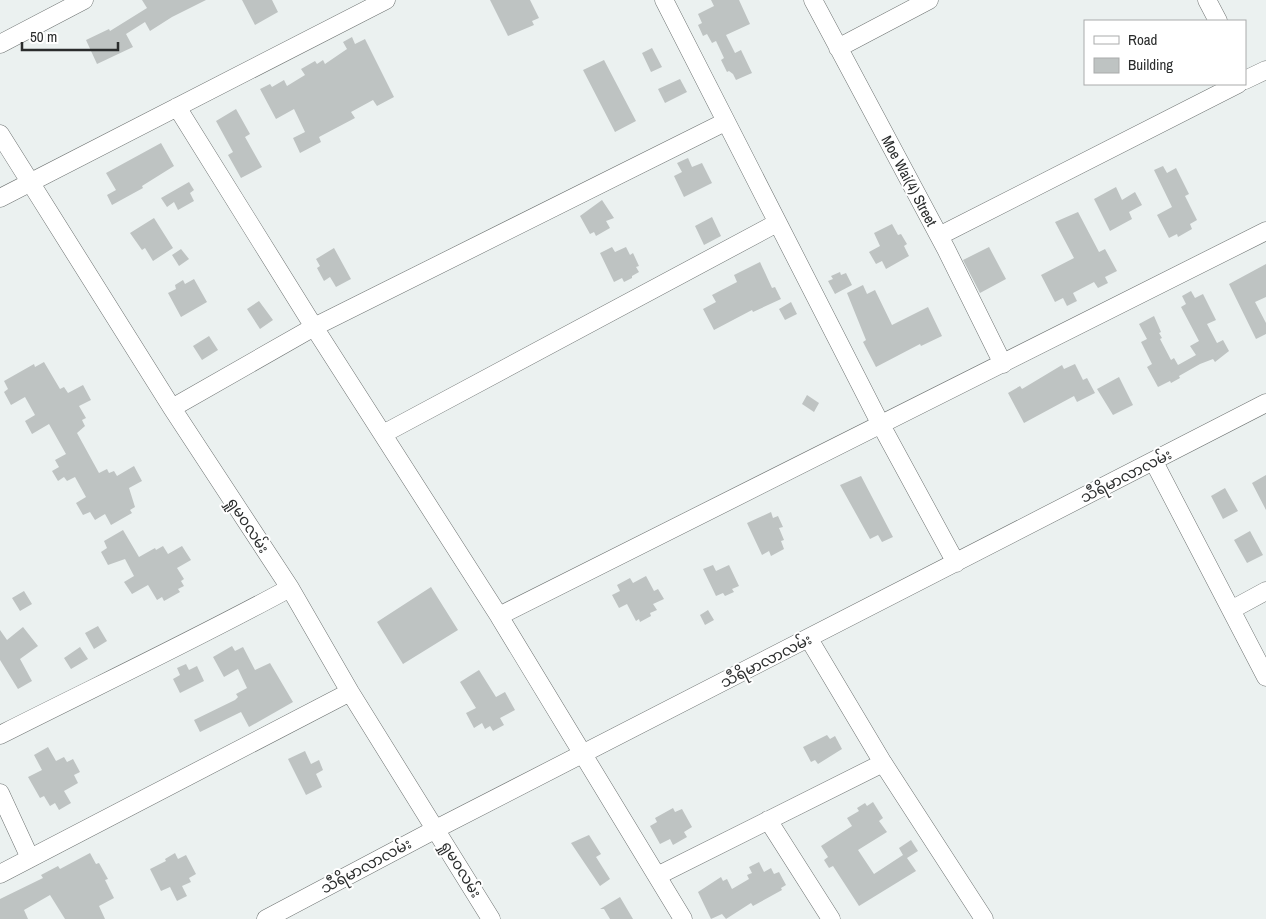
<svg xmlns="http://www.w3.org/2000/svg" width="1266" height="919" font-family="'Archivo Narrow','Noto Sans Myanmar',sans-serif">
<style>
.building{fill:#bec3c2}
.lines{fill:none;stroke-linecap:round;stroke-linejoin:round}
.minor-casing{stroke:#6d7271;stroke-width:19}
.minor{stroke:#fff;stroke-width:18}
.labels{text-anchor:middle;stroke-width:4;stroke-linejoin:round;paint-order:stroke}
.street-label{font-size:15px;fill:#2a2c2c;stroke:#fff}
</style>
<rect width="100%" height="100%" fill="#ebf1f0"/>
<path class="building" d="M142,0H206L172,17L150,31L145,22L126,34L133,47L97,64L86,40L109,29L110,31L147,8Z
M242,0H272L278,12L255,25Z
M490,0H530L539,18L532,21L534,25L508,36Z
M711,0H739L750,24L726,35L735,53L741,50L752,73L736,80L733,74L729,71L727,72L721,60L724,58L716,41L712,43L707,34L703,36L698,25L702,23L698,14L714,6Z
M352,37L355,44L365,39L394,97L377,106L373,100L351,112L355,118L319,137L321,142L300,153L293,138L305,132L294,109L276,119L260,89L270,84L272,87L284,80L287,86L305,75L301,69L315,61L317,64L323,60L325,64L347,49L343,42Z
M652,48L662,67L651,72L642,53Z
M604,60L636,121L615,132L583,70Z
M680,79L687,92L665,103L658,89Z
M236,109L250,134L245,137L262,167L241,178L228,155L233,152L216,121Z
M161,143L174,166L142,186L143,188L112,205L107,195L116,190L106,173Z
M688,158L692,167L702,163L712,183L684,197L674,176L682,172L677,163Z
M1163,166L1167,173L1176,168L1189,194L1185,196L1197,220L1190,224L1192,229L1178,237L1177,234L1169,238L1157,215L1172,207L1154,170Z
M189,182L194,190L190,193L194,201L178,210L174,202L167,207L161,198Z
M1116,187L1122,200L1135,192L1142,205L1129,212L1132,219L1110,231L1094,199Z
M602,200L614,218L606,221L610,228L596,236L594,232L590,234L580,216Z
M1078,212L1099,252L1105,249L1117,271L1105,277L1108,283L1098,288L1094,282L1073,293L1077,301L1067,306L1063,298L1055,302L1041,275L1074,258L1055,222Z
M712,217L721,236L704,245L695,226Z
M154,218L173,248L153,261L145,248L142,250L130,233Z
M892,224L898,235L901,234L907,244L904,246L909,256L886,269L882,261L876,264L869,252L880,246L874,233Z
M612,247L615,252L626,247L630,255L633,253L639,266L636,267L639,272L632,276V278L624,282L622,278L614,282L600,253Z
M989,247L1006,279L980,293L963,260Z
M334,248L351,279L336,287L330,277L324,281L317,268L320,266L316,259Z
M181,249L189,259L179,266L172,255Z
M760,262L772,288L775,287L781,299L753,312L752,310L714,330L703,309L716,302L712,295L737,282L734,275Z
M1266,264V297L1255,302L1266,323V334L1256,339L1229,284Z
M840,272L841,275L846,273L852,285L835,294L828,281L833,279L831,276Z
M194,279L207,302L181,317L168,293L176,289L175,285L183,280L185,284Z
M863,285L867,294L875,290L892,325L928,307L942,336L921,346L920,344L876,367L863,342L866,340L847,293Z
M1191,291L1195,298L1203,294L1216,320L1207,324L1217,343L1223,340L1229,351L1215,362L1213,359L1200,364L1179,376L1180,378L1171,383L1170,381L1158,387L1147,367L1152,364L1141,342L1147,339L1139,324L1154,316L1161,332L1159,333L1162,338L1160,339L1171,360L1174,358L1178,365L1196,355L1190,346L1199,341L1181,307L1186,304L1182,296Z
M259,301L273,320L260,329L247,309Z
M791,302L797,314L785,320L779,309Z
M209,336L218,350L202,360L193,346Z
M44,362L60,389L64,387L68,393L83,385L91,400L79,406L86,418L82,420L85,426L77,433L99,473L107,469L109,473L114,471L117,476L134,466L142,481L129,488L135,507L130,510L132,513L111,525L105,514L95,520L90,512L83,515L76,503L86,497L75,477L67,481L64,477L58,481L52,471L59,467L55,460L66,454L49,424L32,434L25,421L35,415L25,397L11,405L4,392L8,389L4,381L34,364L35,367Z
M1075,364L1083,380L1087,378L1095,393L1077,402L1074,396L1024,423L1008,393L1020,386L1022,389L1062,365L1064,369Z
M1119,377L1133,405L1113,415L1097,389Z
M807,395L819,403L814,412L802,404Z
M1266,475V510L1252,483Z
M861,476L893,537L882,542L878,535L870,539L840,485Z
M1225,488L1238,511L1223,519L1211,496Z
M771,512L773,518L778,516L783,527L779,528L784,540L781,541L784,549L771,556L769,551L762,555L747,523Z
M123,530L139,557L155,548L156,550L163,546L168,554L182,546L191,560L177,568L184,579L181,581L184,586L178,589L180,592L164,601L162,597L157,600L148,585L132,594L124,582L134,576L125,559L108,565L101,552L107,548L104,541Z
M1250,531L1263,555L1247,563L1234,540Z
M713,565L716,571L729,565L739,586L732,589L734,592L725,596L723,593L716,596L703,569Z
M646,576L654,591L658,589L664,599L653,604L657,610L650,613L651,616L640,622L639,619L636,621L627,604L619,608L612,595L620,591L617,585L630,578L633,583Z
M431,587L458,630L403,664L377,622Z
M24,591L32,604L20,611L12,598Z
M708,610L714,620L705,625L700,615Z
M98,626L107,641L94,649L85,633Z
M23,627L38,646L20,659L32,681L18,689L0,660V630L7,640Z
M232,646L235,651L243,647L255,670L270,663L293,702L249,727L241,712L200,732L194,720L235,700L238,697L236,694L247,688L238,669L224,677L213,657Z
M80,647L88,659L71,669L64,658Z
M186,664L189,670L197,666L204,681L180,693L173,679L180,675L177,668Z
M479,670L496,697L505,692L515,710L500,718L504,725L493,731L490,726L485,729L482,723L474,728L466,713L476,708L460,682Z
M827,735L830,739L835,736L842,749L818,764L815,760L811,762L803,747Z
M48,747L56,761L64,757L67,762L73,759L80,772L74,775L78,783L64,791L71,803L59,810L55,803L50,806L44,796L40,798L28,777L42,770L34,755Z
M305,751L311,764L319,760L323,770L316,774L322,787L306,795L288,759Z
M873,802L883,818L879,821L887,832L858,850L874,874L903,855L899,848L911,840L918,851L907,858L916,871L859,906L833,866L829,868L824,860L828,857L821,846L852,826L847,818L859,811L857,808L865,803L867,806Z
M673,808L675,812L682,809L692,827L684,832L687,837L673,845L670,839L660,844L650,826L657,822L655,818Z
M589,835L601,854L596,857L610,879L600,886L571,843Z
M90,853L96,864L99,863L108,879L105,880L114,898L99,906L105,919H65L50,895L24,910L28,919H0V899L43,878L41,875L58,866L60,869Z
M175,853L178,859L186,855L196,874L189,878L191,882L182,886L187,896L177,901L170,887L161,891L150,869L166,861L165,859Z
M759,862L764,872L771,868L774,874L779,872L786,885L781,888L782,890L753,906L751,903L726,919L722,914L711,919L698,892L721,877L723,881L727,879L732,889L749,879L747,875L752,873L749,867Z
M620,897L633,919H610L604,909H600Z"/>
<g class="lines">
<defs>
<path id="minor" d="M664,0L881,425L956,563
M813,0L946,249L1003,364
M1207,0L1218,21
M0,44L84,0
M838,48L929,0
M1245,80L1266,70
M177,107L314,327L499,616L683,919
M0,134L172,408L290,588L350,692L491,919
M0,198L386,0
M939,236L1238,84
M172,408L314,327L725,122
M383,434L777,223
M1154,462L1266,677
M1231,610L1266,591
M499,616L1266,231
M809,639L883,763L984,919
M0,735C97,686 194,640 290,588
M0,793L30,858
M768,820L831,919
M0,874L350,692
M657,876L883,763
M266,919L436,829L1266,403"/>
</defs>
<use href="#minor" class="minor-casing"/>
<use href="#minor" class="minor"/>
</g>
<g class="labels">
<g class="street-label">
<text transform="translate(909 181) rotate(62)" y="5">Moe Wai(4) Street</text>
<text transform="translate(1126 476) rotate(-27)" y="5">သီရိမာလာလမ်း</text>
<text transform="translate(248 525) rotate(57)" y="5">ရှုမဝလမ်း</text>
<text transform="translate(766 661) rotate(-27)" y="5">သီရိမာလာလမ်း</text>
<text transform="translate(366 866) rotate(-28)" y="5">သီရိမာလာလမ်း</text>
<text transform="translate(461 869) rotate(59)" y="5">ရှုမဝလမ်း</text>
</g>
</g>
<rect x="1084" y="20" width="162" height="65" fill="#ffffff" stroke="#aaabab"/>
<rect x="1094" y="36" width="25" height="8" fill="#ffffff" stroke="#aaabab"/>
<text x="1128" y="45" font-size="15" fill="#2a2c2c">Road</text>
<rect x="1094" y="58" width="25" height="15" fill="#bec3c2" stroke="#aaabab"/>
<text x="1128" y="70" font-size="15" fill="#2a2c2c">Building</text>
<path d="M22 42v8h96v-8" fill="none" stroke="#2a2c2c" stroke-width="2.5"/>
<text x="30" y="42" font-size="15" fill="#2a2c2c" stroke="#ffffff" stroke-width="4" paint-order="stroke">50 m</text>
</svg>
